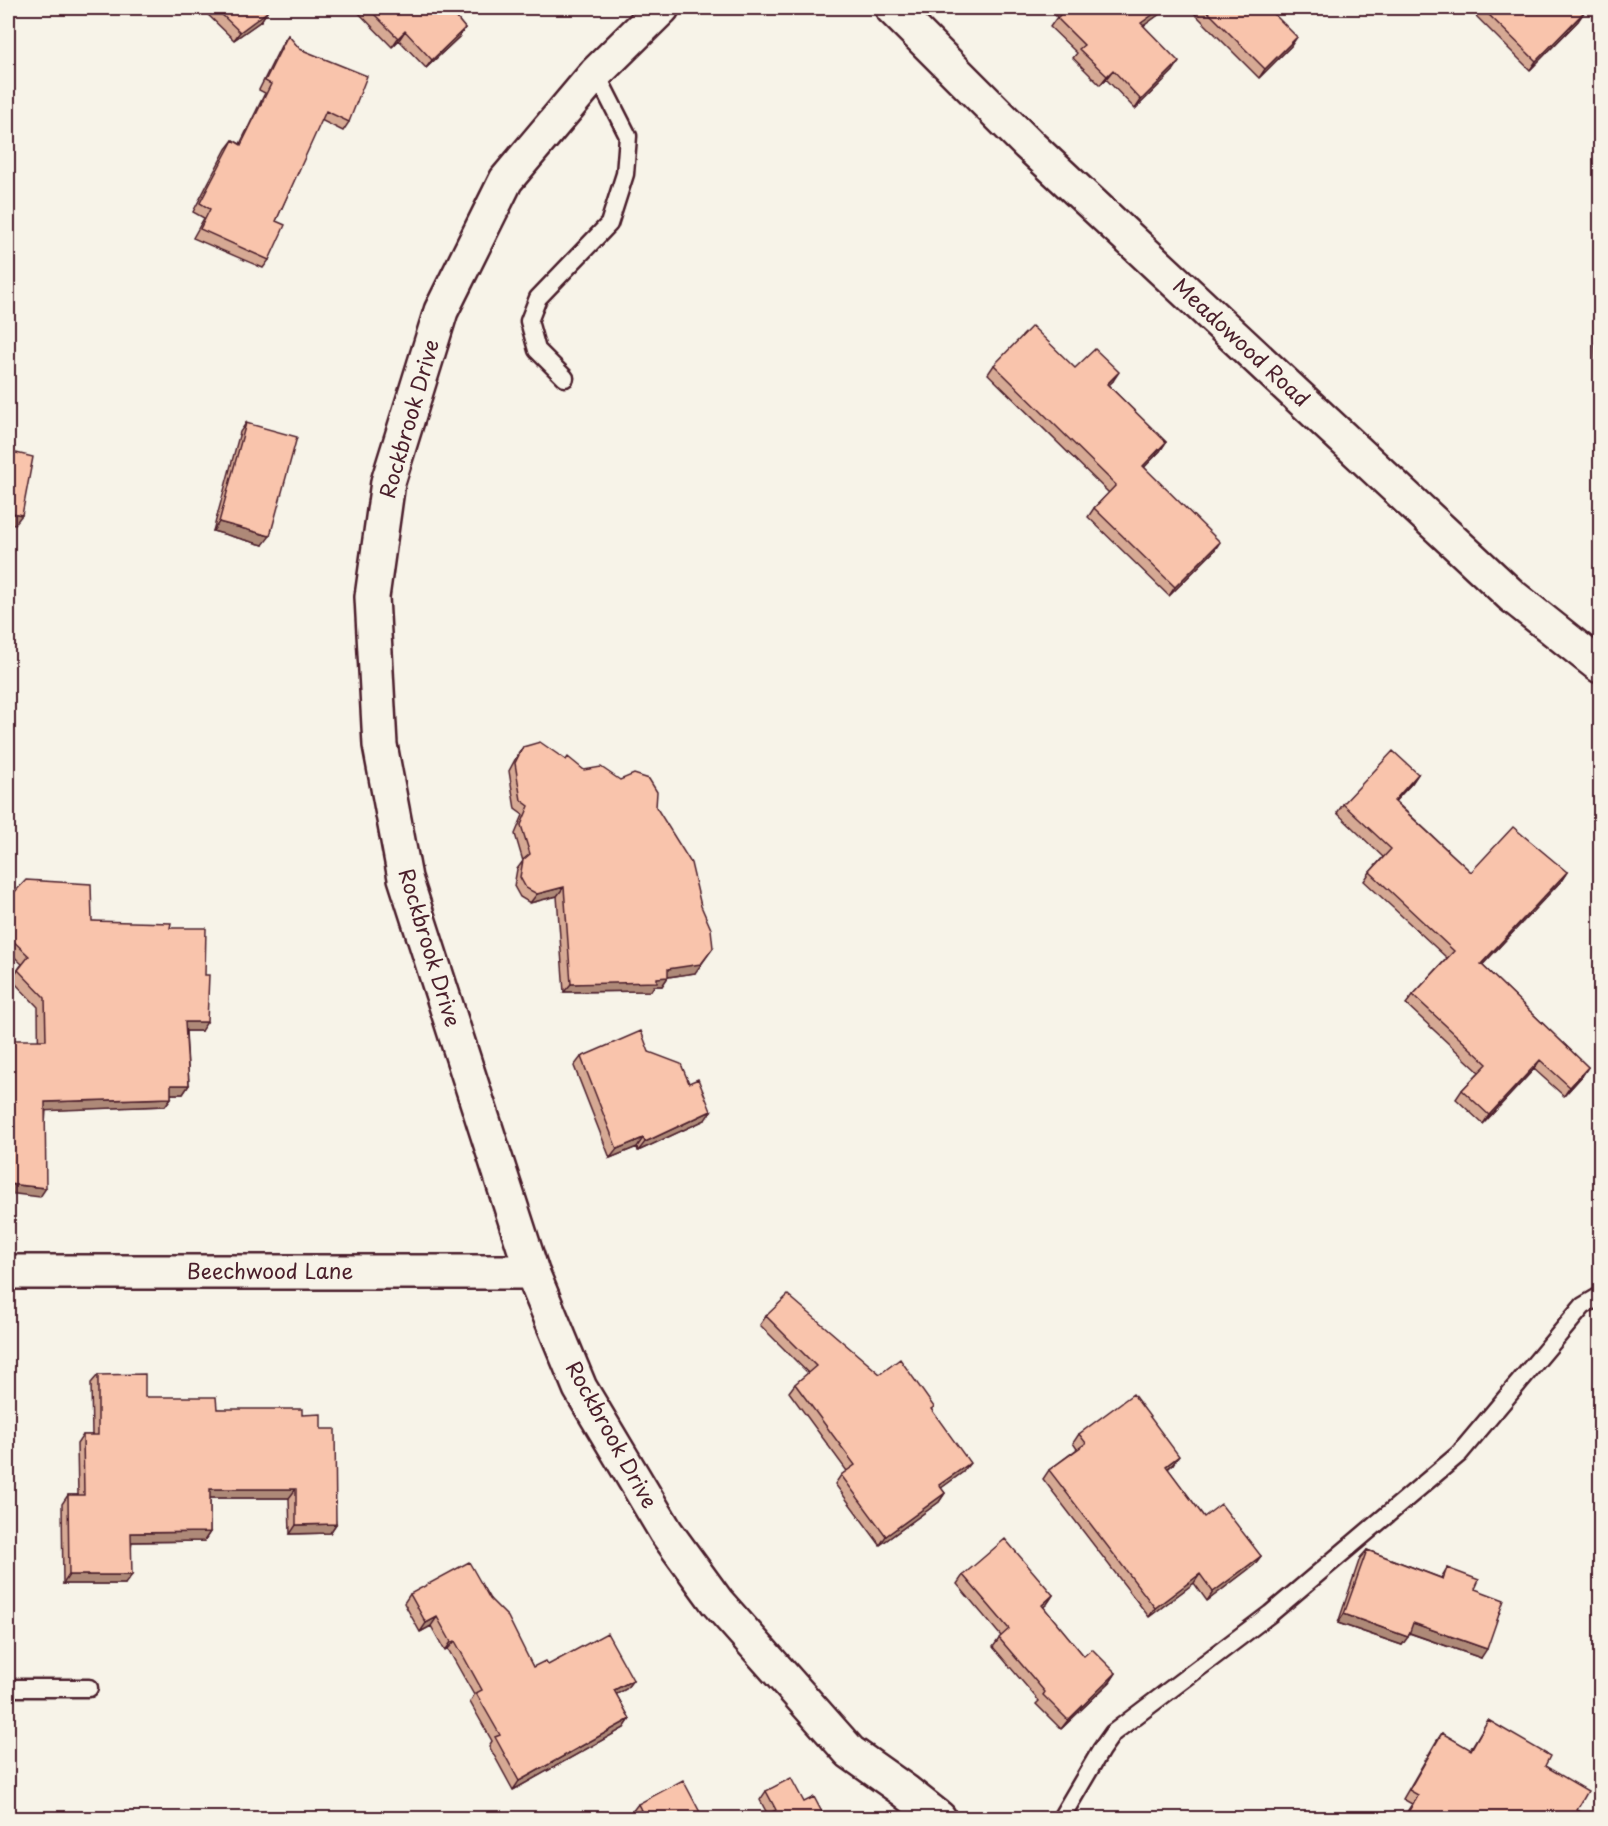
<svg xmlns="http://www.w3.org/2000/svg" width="1608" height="1826" font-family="'Playpen Sans',sans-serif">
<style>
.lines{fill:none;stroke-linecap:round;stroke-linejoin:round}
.service-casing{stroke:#4a1f2b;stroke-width:21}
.minor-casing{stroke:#4a1f2b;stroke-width:38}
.service{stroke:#f7f3e8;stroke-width:16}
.minor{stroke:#f7f3e8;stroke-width:33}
.wall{fill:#d6a994;stroke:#4a1f2b;stroke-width:1.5}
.shaded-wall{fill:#ae8978;stroke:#4a1f2b;stroke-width:1.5}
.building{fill:#f9c4ac;stroke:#4a1f2b;stroke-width:1.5}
.labels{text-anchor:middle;stroke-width:5;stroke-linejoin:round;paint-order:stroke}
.street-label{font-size:21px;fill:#4a1f2b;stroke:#f7f3e8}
</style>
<rect width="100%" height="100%" fill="#f7f3e8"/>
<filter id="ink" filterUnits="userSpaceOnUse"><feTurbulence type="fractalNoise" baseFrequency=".0167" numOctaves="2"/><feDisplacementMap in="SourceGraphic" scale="12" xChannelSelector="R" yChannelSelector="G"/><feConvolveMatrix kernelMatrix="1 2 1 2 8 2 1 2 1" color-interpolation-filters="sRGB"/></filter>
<g filter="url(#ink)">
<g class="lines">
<defs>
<path id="service" d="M565,378L537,350L529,321L538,298L609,224L625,174L628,136L596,73
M8,1688H89
M1061,1818L1101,1750L1113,1733L1270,1614L1459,1454L1583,1306L1600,1296"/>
<path id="minor" d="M662,8L596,73L506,180L441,311L388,482L372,597L380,745L405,878L532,1272L580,1388L666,1532L717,1602L850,1752L905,1791L939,1818
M892,8L1028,144L1512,596L1600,666
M8,1272H532"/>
</defs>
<use href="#service" class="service-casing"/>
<use href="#minor" class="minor-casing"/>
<use href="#service" class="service"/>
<use href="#minor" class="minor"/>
</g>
<path class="wall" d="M201,8H271L267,11L261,21L234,40Z
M354,8H469L457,19L465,28L459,37L426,68L399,40L392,47Z
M1047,8H1168L1143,26L1173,71L1135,109L1106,79L1100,85L1073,58L1077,53L1050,27L1057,17Z
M1189,8H1268L1291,46L1259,78Z
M1475,8H1579L1584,12L1578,21L1530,70L1472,12Z
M288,35L349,122L343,131L321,120L276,221L269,260L263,268L193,238L204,218L193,212L226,149L233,140L240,144L265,93L259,90L282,44Z
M1600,308V391H1596L1594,317Z
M994,365L1075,368L1113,381L1108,385L1166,442L1160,451L1144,467L1214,551L1169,596L1088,517L1094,508L1109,493L988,374Z
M246,423L263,545L213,531L240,432Z
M523,747L566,760L584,770L656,807L695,973L668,977L662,986H654L651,991L564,992L557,896L530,903L520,897L514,886L517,869L523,861L515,834L523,815L515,809L509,771L517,756Z
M1418,774L1412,783L1395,801L1471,872H1567L1561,881L1482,965L1588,1067L1582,1076L1564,1096L1534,1069L1483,1124L1456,1099L1462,1090L1479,1072L1406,1004L1413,995L1447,958L1364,881L1370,872L1383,857L1337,813L1343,804Z
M8,899L92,921L170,928L201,1031H186L189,1085L183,1094H171V1098L165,1106L46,1110L40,1197L38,1007L11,979L22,964L8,951Z
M649,1052L705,1120L638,1151L637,1147L610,1158L574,1066L581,1057Z
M766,1316L880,1374L932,1410L963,1472L941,1488L945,1493L939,1502L880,1545L835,1484L841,1475L847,1471L789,1392L795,1384L808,1373L760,1325Z
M98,1375L145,1397L217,1409L302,1415L321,1429L336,1524L330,1533L290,1534L289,1498H210V1532L204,1541L132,1542L125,1584H63L62,1504L68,1495H78L77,1444L83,1435H92L91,1383Z
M1079,1434L1173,1464L1168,1469L1204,1517L1261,1556L1254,1565L1207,1601L1194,1583L1149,1617L1043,1479L1049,1470L1077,1449L1073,1443Z
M1367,1550L1441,1578L1447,1568L1475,1589L1481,1658L1409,1633L1402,1645L1338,1623L1360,1558Z
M963,1575L1053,1595L1047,1604L1043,1607L1084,1656L1116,1673L1110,1682L1061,1729L1036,1704L1039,1701L993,1647L1001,1636L957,1584Z
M410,1594L490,1599L533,1667L548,1665L633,1680L626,1689L616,1694L630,1719L624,1728L513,1790L489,1746L492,1741L470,1702L474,1695L448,1649L445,1651L431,1626L420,1632L404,1603Z
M1488,1720L1545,1766L1577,1810L1590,1818H1403L1412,1804L1403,1799L1436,1742L1442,1733L1470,1750Z
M766,1791L804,1802L768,1815L760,1800Z
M638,1804L703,1818L633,1815L632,1812Z"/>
<path class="shaded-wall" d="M268,8H271L263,15L267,12L261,21L234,40L240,32Z
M467,8H469L450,26L456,17Z
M1162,8H1168L1135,32L1141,23Z
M1584,12L1578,21L1530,70L1536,61Z
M465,28L459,37L426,68L432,60Z
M405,31L399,40L392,47L398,38Z
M1297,37L1291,46L1259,78L1265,69Z
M1179,62L1173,71L1135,109L1141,100Z
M1113,70L1106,79L1100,85L1107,76Z
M1119,372L1113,381L1101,393L1107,384Z
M1600,385V391H1596Z
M1166,442L1160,451L1137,475L1143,466Z
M8,512L22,515L15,524L8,523Z
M219,522L270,536L263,545L213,531Z
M1220,542L1214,551L1169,596L1175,587Z
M1418,774L1412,783L1388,809L1394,801Z
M1567,872L1561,881L1475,973L1481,964Z
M564,887L557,896L530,903L537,894Z
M713,948L695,973L668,977L662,986H654L651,991L564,992L571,984L657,978L668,969Z
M185,1022H207L201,1031H179Z
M1540,1060L1534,1069L1483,1124L1489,1115Z
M1588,1067L1582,1076L1564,1096L1570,1087Z
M171,1085H189L183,1094H165Z
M171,1098L165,1106L39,1111L45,1102Z
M711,1111L705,1120L638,1151L645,1142Z
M643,1138L637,1147L610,1158L617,1149Z
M8,1184L46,1188L40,1197L8,1193Z
M1179,1456L1173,1464L1159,1475L1166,1466Z
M970,1463L963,1472L933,1494L939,1485Z
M210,1489H296L289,1498H204Z
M945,1493L939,1502L880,1545L886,1536Z
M336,1524L330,1533L290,1534L296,1525Z
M210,1532L204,1541L125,1542L131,1533Z
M1261,1556L1254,1565L1207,1601L1213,1592Z
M1200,1574L1194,1583L1149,1617L1155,1608Z
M69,1575H132L125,1584H63Z
M1053,1595L1047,1604L1035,1614L1042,1605Z
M1344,1614L1408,1637L1402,1645L1338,1623Z
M437,1617L431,1626L420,1632L426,1623Z
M1413,1623L1487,1649L1481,1658L1407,1632Z
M455,1641L448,1649L445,1651L451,1642Z
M1116,1673L1110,1682L1061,1729L1068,1720Z
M633,1680L626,1689L608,1699L614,1690Z
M630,1719L624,1728L513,1790L519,1781Z"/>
<path class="building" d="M215,8H268L266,10L267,12L240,32Z
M368,8H467L456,17L465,28L432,60L405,31L398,38Z
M1062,8H1162L1141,23L1179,62L1141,100L1113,70L1107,76L1079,49L1084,45L1057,18L1065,10Z
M1204,8H1268L1297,37L1265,69Z
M1482,8H1579L1584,12L1536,61Z
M288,35L300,49L367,76L349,122L326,111L276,221L285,225L269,260L200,229L210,209L200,203L233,140L241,145L271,84L265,81Z
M1032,326L1075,368L1095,349L1119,372L1107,384L1166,442L1143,466L1220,542L1175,587L1094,508L1116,485L994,365Z
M8,341L13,343L8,361Z
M246,423L297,437L270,536L219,522Z
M8,451L33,457L22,515L8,512Z
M540,742L566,760L568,757L584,770L601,767L620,780L634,774L649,779L657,792L656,807L691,863L701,906L711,929L713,948L701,964L668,969V977L657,978V982L571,984L564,887L537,894L526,888L520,877L523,860L530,854L521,825L529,806L521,800L515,763L523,747Z
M1393,751L1418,774L1394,801L1471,872L1513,827L1567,872L1481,964L1588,1067L1570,1087L1540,1060L1489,1115L1462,1090L1487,1064L1413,995L1454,951L1370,872L1391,849L1343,804Z
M26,880L91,884L92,921L171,923L170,928H206L205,975H209L207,1022H185L189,1085H171V1098L45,1102L46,1188L8,1184V1040H46L45,998L18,970L29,956L8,936V899Z
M641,1031L649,1052L681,1064L689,1083L698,1079L711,1111L645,1142L643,1138L617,1149L581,1057Z
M788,1295L880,1374L900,1359L934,1407L931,1409L970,1463L939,1485L945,1493L886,1536L841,1475L855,1465L795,1384L816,1366L766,1316Z
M145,1374V1397H216L217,1409H302V1415L321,1414V1429H335L336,1524L296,1525V1489H210V1532L131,1533L132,1575H69L68,1495H84L83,1435H98V1375Z
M1133,1394L1179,1456L1166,1466L1204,1517L1221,1504L1261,1556L1213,1592L1200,1574L1155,1608L1049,1470L1086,1443L1079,1434Z
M8,1434H9L8,1509Z
M1005,1539L1053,1595L1042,1605L1084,1656L1092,1649L1116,1673L1068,1720L1043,1695L1045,1692L999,1638L1009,1629L963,1575Z
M1367,1550L1443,1579L1447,1568L1479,1580L1475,1589L1504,1600L1487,1649L1413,1623L1408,1637L1344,1614Z
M469,1562L490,1599L508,1617L533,1667L545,1661L548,1665L607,1633L633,1680L614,1690L630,1719L519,1781L495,1737L500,1735L476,1693L482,1690L455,1641L451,1642L437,1617L426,1623L410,1594Z
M1488,1720L1550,1756L1545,1766L1588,1791L1577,1810L1590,1818H1405L1418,1795L1409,1790L1442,1733L1471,1750Z
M791,1778L804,1802L814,1797L825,1818H761L776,1810L766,1791Z
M683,1780L703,1818H628L641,1810L638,1804Z
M175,1816L268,1817V1818H175Z"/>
</g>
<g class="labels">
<g class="street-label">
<text transform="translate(1241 343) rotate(43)" y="7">Meadowood Road</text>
<text transform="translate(410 419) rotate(-74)" y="7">Rockbrook Drive</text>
<text transform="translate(429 948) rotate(73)" y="7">Rockbrook Drive</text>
<text x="270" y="1279">Beechwood Lane</text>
<text transform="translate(611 1435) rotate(61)" y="7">Rockbrook Drive</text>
</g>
</g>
<rect width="1608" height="1826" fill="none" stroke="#f7f3e8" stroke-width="30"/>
<rect x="15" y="15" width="1578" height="1796" fill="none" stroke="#4a1f2b" stroke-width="2" filter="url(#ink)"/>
</svg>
